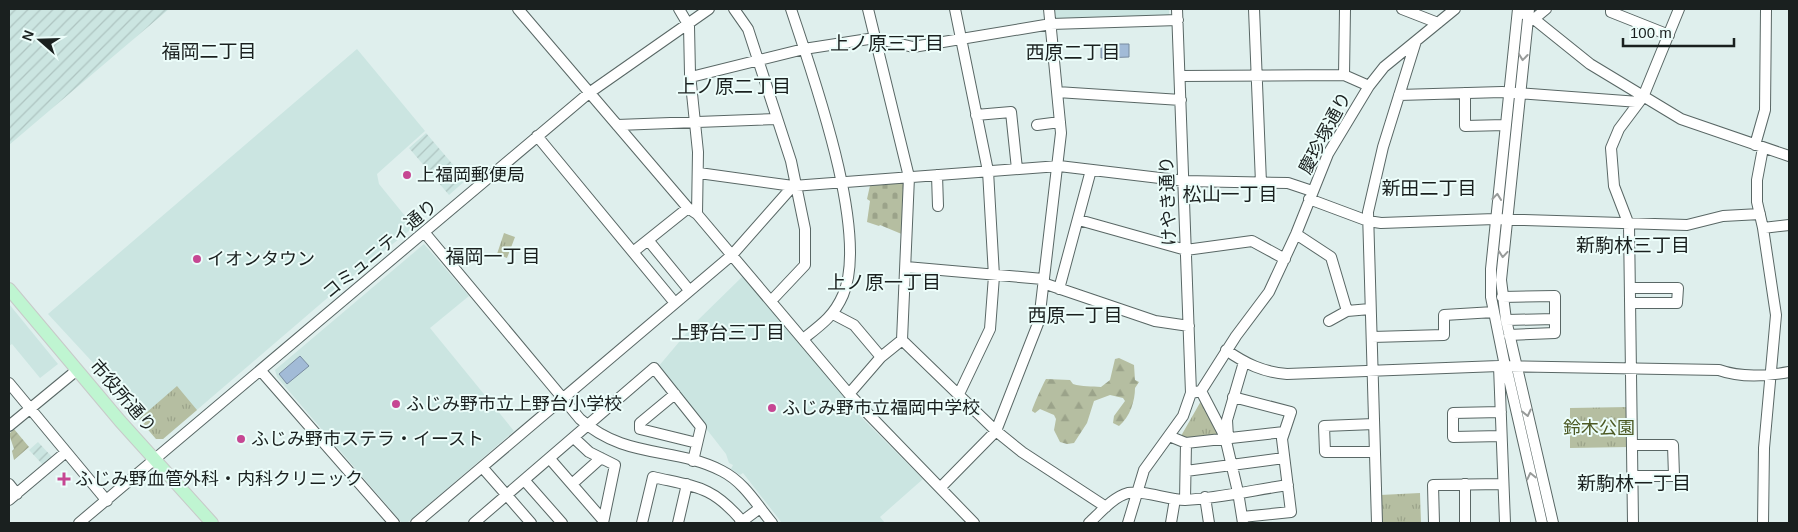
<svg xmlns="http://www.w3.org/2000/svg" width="1798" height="532" font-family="Helvetica,'Noto Sans JP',sans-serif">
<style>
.built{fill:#cbe5e1}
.industrial{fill:url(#industrial-furrows)}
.forest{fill:url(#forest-firs)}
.cemetery{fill:url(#cemetery-stones)}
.park{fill:url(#park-tufts)}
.garden{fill:url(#garden-furrows)}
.water{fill:#a2bbd7;stroke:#798ca0}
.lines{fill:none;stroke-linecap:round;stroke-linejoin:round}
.minor-casing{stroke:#596765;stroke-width:12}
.major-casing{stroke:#c8c9c9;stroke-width:14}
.minor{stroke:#fff;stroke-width:10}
.major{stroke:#bff5d1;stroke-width:12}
.oneway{stroke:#989b9a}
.poi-dot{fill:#c64793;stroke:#ecfdfa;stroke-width:2}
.labels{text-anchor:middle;stroke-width:4;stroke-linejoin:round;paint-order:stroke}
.street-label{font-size:18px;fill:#1a201f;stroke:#ecfdfa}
.poi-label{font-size:18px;fill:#1a201f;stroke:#ecfdfa;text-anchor:start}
.park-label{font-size:18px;fill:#4c5924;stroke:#ecfdfa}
.neighbourhood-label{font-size:19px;fill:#1a201f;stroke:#ecfdfa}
</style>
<defs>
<pattern id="industrial-furrows" width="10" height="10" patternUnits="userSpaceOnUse" patternTransform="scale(1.25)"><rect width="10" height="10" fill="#cbe5e1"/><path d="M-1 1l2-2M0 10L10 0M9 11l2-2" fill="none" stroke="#aec4c1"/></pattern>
<pattern id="forest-firs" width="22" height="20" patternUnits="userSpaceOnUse" patternTransform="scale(1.25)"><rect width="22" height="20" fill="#b5bea1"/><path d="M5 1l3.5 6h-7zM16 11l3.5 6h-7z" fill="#9ba38a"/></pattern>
<pattern id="cemetery-stones" width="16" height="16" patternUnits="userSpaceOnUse" patternTransform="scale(1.25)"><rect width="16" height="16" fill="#b5bea1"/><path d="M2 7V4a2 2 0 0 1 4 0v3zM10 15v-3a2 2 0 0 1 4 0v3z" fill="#9ba38a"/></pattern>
<pattern id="park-tufts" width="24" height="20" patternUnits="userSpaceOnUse" patternTransform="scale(1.25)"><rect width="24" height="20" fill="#b5bea1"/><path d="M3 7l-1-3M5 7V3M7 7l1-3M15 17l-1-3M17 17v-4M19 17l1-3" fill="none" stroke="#9ba38a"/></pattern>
<pattern id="garden-furrows" width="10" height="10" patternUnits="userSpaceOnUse" patternTransform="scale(1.25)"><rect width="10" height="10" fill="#b5bea1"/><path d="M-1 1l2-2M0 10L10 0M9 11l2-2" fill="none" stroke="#9ba38a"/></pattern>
</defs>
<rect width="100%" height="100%" fill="#dfefed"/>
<path class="built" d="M1053,9H1169V19L1054,20Z
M357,49L425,131L377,174L379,184L414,227L360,270L163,439H156L123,401L121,393L48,314Z
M424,244L469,296L430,328L514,431L407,523H402L277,377L275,370Z
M743,276L863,419L923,479L880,517L885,523H782L743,473L740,475L731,469L733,465L729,463L726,454L658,367L695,323Z
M9,304L58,364L40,378L12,344L9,346Z"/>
<path class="industrial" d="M9,9H169L9,145Z
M426,133L466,180L449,195L409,148Z
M38,442L53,458L44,466L29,450Z"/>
<path class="forest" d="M1119,358L1134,365L1135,380L1139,382L1135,388C1135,401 1130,417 1119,426L1113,423L1114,416L1125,401L1123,398L1110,395L1094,401L1087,423L1074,443L1067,444L1060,442L1054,430L1056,419L1054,415L1040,409L1035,413L1032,411C1032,408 1045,380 1046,379L1070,380L1073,384C1082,387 1092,386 1101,387L1110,380L1115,359Z"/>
<path class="cemetery" d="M906,180L904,235L880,225L879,226L867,222L870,201L867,199L871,181Z"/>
<path class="park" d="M504,233L515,237L507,258L497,254Z
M177,386L197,410L163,439H156L139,419Z
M1201,401L1219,434L1187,440L1181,436Z
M1629,407V447L1570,448V408Z
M1420,493L1421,523H1381L1380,495Z"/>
<path class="garden" d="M14,429L29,447L14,460L12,451L14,449L9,434Z"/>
<path class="water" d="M1101,44H1129V57L1101,58Z
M300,356L309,366L287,384L279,374Z"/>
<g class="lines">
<defs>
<path id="minor" d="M518,9L688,208L697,214
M679,9L689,26L690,74L698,152L697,214L849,394L974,523
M734,9L748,29L791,161L805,229V265L771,301
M791,9C812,73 870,233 843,295C834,316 821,325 803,339
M955,9L988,171L994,276L990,329L959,394
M1254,9L1261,183
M1402,9L1438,23
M1529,9L1501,280L1506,320L1553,523
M1611,9V12L1669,35
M1524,14L1534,19L1590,64L1681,119L1789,156
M1534,19L1546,9
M1344,75L1345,9
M1180,76L1344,75L1369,86
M691,77L804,49L875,38L913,47L1051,24L1178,20
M1057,92L1181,100
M1465,93V126L1505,125
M1399,95L1502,92L1639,102
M976,115L1011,112L1017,169
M617,125L776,119
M1037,125L1060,122
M537,136L675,303
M1755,145L1765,110L1766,9
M1763,148L1757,180V202L1763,228L1776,315L1764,448L1763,523
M699,173L793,186
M937,175L938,206
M1309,199L1368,221L1381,223L1495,219L1687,225L1723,216L1760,214
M1079,220L1186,250L1252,241L1285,259
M1763,228L1789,225
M424,232L580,419C626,460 674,446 722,471C744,482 757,505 772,523
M1296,234L1331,257L1347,311L1370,309
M648,240L689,290
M633,252L688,208
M906,267L1043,279
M1043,283L1155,321L1189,326
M1630,288H1678L1677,303H1631
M1059,289L1091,170
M1502,297L1555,296V333L1509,335
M833,314L854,325L881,357
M1506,320L1555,319
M1329,321L1347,311
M1372,337L1444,335V315L1494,312
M902,340L996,431L1022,452L1106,507
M1226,350C1246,364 1263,372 1287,374L1499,366
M1505,366L1491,297V269L1518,9
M1506,366L1542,523
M261,371L394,523
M9,383L107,501
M1201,391L1225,437L1238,492L1243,523
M1191,393L1201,391L1236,336L1269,292L1296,234L1328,154L1369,86L1384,67L1455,9
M675,394L640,423V429L697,443
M849,394L881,357L902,340L909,177L868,9
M1233,397L1291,412L1282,439L1291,512L1242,517
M1501,412L1453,413V437L1501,436
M1374,424L1324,426L1325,452H1375
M9,426L77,370
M1169,436L1186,443L1284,432
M1228,437L1227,420L1244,362
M574,438L589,452L615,465L603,523
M1632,445H1673L1674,476H1633
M550,459L603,520
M482,467L531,523
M1186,471L1284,458
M525,481L562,523
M9,484L17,494
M572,484L601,458
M941,487L996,431L1039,321L1061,133L1049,9
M1205,497L1209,523
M9,500L66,452
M1185,500L1186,443
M79,523L589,93L709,9
M416,523L732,255L793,186L1059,166L1185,181L1288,183L1312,191
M474,523L654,368L701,427L693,461
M642,523L653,477C697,487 712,486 742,521
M678,523L687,484
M740,523L760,508
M1089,523C1100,513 1113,497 1128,493C1146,490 1166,500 1185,500C1219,498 1254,490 1288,485
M1128,523L1144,470L1183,416L1191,393L1177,9
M1171,523L1175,499
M1377,523L1368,212L1383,147L1416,41
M1434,523L1433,485L1503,484
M1465,523V484
M1505,523L1499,366L1719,370C1741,378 1767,376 1789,372
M1633,523L1629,225L1614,186L1611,148L1619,129L1643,97L1679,9"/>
<path id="major" d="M9,289L120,421L212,523"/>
</defs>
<use href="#minor" class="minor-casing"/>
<use href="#major" class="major-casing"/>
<use href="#minor" class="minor"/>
<use href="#major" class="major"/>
</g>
<defs><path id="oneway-chevron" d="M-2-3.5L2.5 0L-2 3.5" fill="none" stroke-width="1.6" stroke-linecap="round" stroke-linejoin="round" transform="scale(1.25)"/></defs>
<g class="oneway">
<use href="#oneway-chevron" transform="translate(1523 57) rotate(96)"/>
<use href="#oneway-chevron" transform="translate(1497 197) rotate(-84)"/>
<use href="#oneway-chevron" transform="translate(1503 254) rotate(95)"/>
<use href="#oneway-chevron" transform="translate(1527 413) rotate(77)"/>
<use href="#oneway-chevron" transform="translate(1531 476) rotate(-103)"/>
</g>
<g class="poi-dot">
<circle cx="407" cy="175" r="5"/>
<circle cx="197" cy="259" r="5"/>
<circle cx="396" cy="404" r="5"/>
<circle cx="772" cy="408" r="5"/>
<circle cx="241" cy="439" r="5"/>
<path d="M61.5 471.5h5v5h5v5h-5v5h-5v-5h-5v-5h5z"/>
</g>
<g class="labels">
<g class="street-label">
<text transform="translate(1325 133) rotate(-62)" y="6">慶珍塚通り</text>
<text transform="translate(1168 201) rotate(-92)" y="6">けやき通り</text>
<text transform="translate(380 249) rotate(-40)" y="6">コミュニティ通り</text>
<text transform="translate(123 396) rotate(49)" y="6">市役所通り</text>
</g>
<g class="poi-label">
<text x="417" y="181">上福岡郵便局</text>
<text x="207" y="265">イオンタウン</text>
<text x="406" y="410">ふじみ野市立上野台小学校</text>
<text x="782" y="414">ふじみ野市立福岡中学校</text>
<text x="251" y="445">ふじみ野市ステラ・イースト</text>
<text x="75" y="485">ふじみ野血管外科・内科クリニック</text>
</g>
<g class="park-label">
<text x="1599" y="434">鈴木公園</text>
</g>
<g class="neighbourhood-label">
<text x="887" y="50">上ノ原三丁目</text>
<text x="209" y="58">福岡二丁目</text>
<text x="1073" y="59">西原二丁目</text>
<text x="734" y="93">上ノ原二丁目</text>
<text x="1429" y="195">新田二丁目</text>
<text x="1230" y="201">松山一丁目</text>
<text x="1633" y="252">新駒林三丁目</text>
<text x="493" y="263">福岡一丁目</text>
<text x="884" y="289">上ノ原一丁目</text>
<text x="1075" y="322">西原一丁目</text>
<text x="728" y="339">上野台三丁目</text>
<text x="1634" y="490">新駒林一丁目</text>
</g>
</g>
<rect width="1798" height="532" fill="none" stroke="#1a201f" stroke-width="20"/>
<g transform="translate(40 40) rotate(290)" stroke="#ecfdfa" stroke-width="4" paint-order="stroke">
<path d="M0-4L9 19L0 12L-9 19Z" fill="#1a201f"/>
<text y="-8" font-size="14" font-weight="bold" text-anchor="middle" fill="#1a201f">N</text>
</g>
<path d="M1623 38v8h111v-8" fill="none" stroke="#1a201f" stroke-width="2.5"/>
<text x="1630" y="38" font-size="15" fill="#1a201f" stroke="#ecfdfa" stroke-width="4" paint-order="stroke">100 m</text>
</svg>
